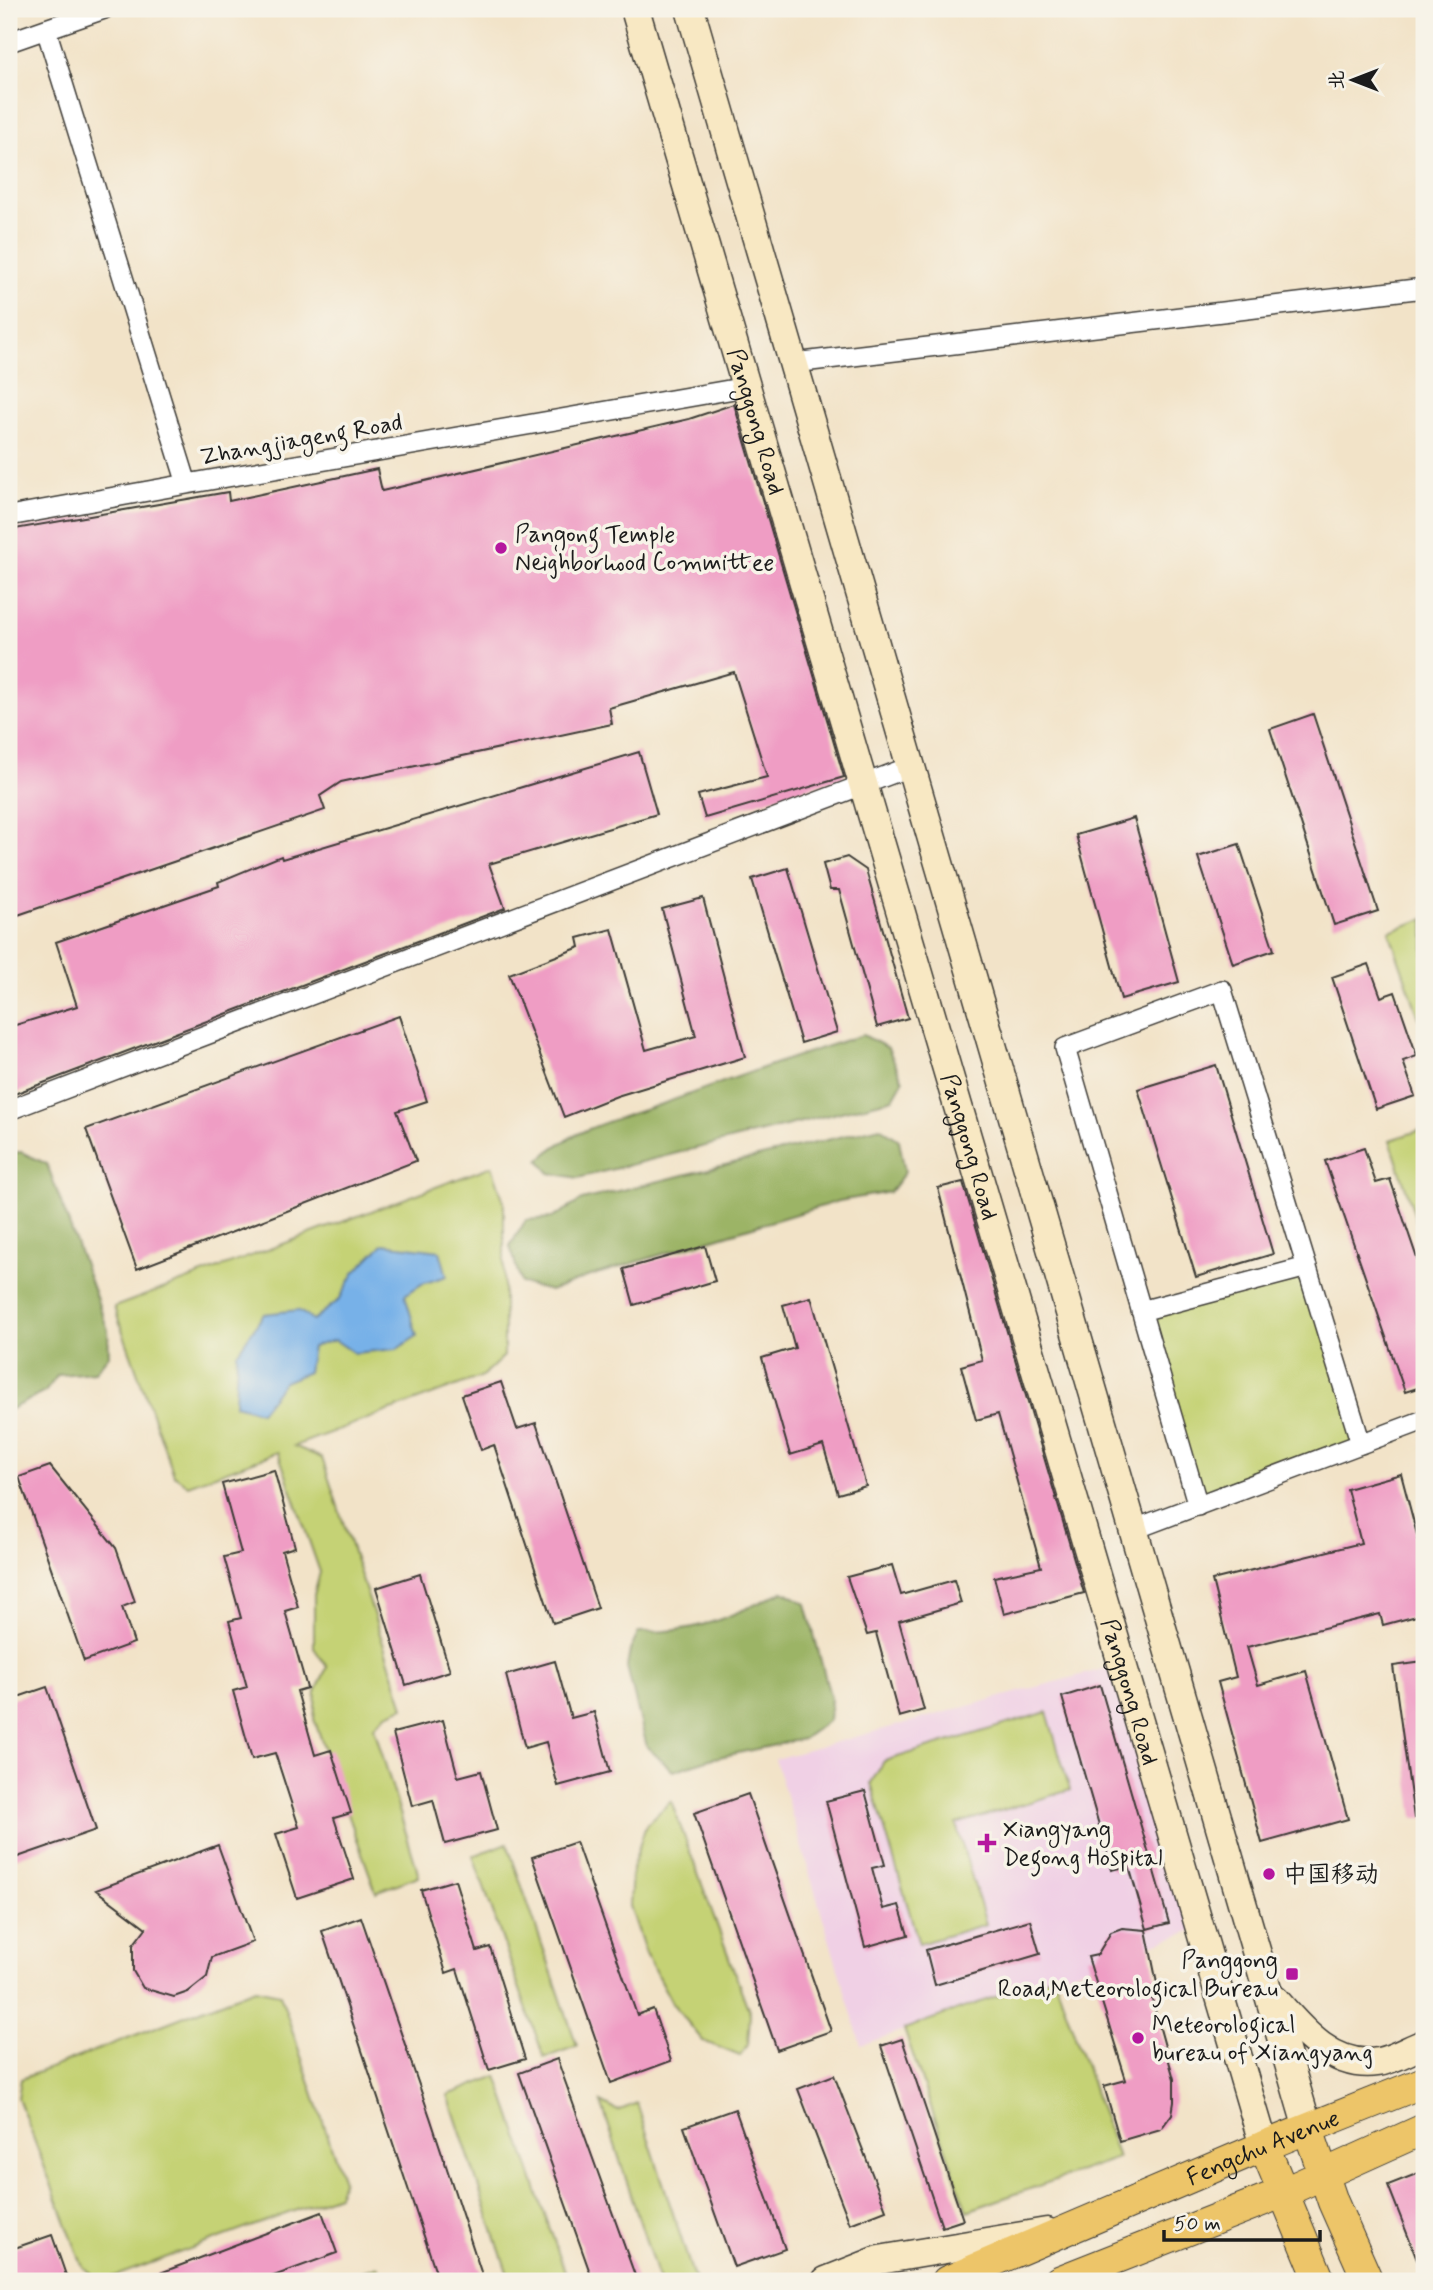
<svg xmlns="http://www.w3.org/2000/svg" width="1433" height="2290" font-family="Mynerve,'LXGW WenKai TC',sans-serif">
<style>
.built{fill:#f0d0e5}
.green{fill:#c5d274;stroke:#707748;stroke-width:2}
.forest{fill:#9cb466;stroke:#5c6841;stroke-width:2}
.water{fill:#77b1e8;stroke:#4a6682;stroke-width:2}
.building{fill:#ef9dc4}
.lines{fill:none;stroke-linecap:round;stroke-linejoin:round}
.street-casing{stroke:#3c3a36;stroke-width:22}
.secondary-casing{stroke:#3c3a36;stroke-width:31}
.primary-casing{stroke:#3c3a36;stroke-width:32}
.street{stroke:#fff;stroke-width:19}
.secondary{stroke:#f8e8c3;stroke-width:28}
.primary{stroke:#edc569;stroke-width:30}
.poi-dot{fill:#b5179e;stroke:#f7f3e8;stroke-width:2.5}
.labels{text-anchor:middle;stroke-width:7;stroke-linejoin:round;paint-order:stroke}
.street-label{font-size:24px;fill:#1c1c1c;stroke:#f7f3e8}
.poi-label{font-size:24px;fill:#1c1c1c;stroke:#f7f3e8;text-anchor:start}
</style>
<rect width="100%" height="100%" fill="#f7f3e8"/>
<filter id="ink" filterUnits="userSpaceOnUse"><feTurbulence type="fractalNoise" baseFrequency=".0143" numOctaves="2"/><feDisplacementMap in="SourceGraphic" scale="14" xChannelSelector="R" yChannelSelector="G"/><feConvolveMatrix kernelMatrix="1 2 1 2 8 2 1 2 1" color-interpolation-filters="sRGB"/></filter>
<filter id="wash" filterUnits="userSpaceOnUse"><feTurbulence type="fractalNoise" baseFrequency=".00686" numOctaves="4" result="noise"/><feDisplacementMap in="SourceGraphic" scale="28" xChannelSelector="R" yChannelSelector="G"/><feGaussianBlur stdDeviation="1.57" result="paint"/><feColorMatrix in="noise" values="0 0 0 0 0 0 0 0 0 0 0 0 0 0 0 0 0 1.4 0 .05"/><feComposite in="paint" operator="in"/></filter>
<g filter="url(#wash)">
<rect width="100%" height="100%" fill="#f2e3c8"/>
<path class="built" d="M1121,1664L1200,1928L861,2045L775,1759Z"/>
<path class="green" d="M1424,919V1032L1389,931Z
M1424,1129V1244L1390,1140Z
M492,1166L504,1202V1356L483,1376L294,1446L322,1458L404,1707L387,1714L374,1727L419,1876L376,1892L314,1719L316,1692L327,1667L314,1648V1595L320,1572L278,1452L188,1485L174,1475L114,1307Z
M1307,1267L1361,1444L1198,1506L1141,1311Z
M1047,1712L1070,1790L956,1824L986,1924L919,1944L871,1783L884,1761Z
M671,1801L750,2014L748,2045L740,2056L703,2041L672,2003L646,1954L630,1906L632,1869L646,1825Z
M507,1843L577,2046L544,2058L473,1856Z
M1054,1976L1118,2158L967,2211L904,2029Z
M255,1989L280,1994L343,2181L338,2195L102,2281L83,2267L18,2098L21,2079Z
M497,2076L568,2281H510L448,2095Z
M601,2102L618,2111L637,2103L695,2281H659Z
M378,2266L383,2281H335Z"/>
<path class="forest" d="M863,1035L888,1048L903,1081L893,1099L578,1178L550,1173L539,1160C570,1129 624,1117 665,1103C731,1079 796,1055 863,1035Z
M880,1127L899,1140L905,1172L890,1192L839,1201L587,1277L550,1291L521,1283L510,1246L526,1220L552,1218L582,1200Z
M21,1152L47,1164L108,1330L109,1355L95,1372L58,1375L45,1392L9,1410V1153Z
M784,1591L806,1604L831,1699L829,1720L803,1739L710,1759L673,1771L647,1747L627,1667L630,1650L639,1632C700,1633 731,1616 784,1591Z"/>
<path class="water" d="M383,1244L440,1251L447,1276L422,1284L405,1295L417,1336L397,1349L354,1353L335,1340L312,1347L308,1372L284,1382L260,1412L235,1405L237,1353L264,1314L298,1310L313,1320L339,1300L354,1273Z"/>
<g id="blocks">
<path class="building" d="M734,404L844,777L705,818L698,795L767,777L734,672L609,708L612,724L341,782L320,796L325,810L9,918V530L228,492L229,501L377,469L382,491L689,419Z
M1313,714L1378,911L1334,925L1270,729Z
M639,752L657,814L489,864L505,908L9,1096V1027L77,1006L56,942L219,886L218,882L281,856L282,859Z
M1134,818L1179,982L1121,999L1076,835Z
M1239,844L1274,950L1233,964L1198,857Z
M847,857L866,870L908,1018L877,1027L839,890H830L823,864Z
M788,868L837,1032L801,1043L752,879Z
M703,898L745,1057L617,1096L564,1117L509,974L580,947L578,938L612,929L646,1050L696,1036L662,909Z
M1369,964L1381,997L1395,992L1417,1056L1403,1061L1415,1096L1376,1109L1332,977Z
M399,1016L427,1101L397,1111L416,1161L137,1269L86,1129Z
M1216,1065L1273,1254L1196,1277L1138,1089Z
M1364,1148L1376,1183L1390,1179L1424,1279V1386L1405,1392L1325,1161Z
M963,1182L1084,1593L1004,1614L994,1577L1041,1567L998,1414L976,1420L961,1366L982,1360L938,1188Z
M705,1246L715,1281L634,1305L624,1269Z
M811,1297L866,1486L838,1494L823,1445L790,1455L762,1358L795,1348L783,1305Z
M501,1382L517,1429L536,1423L598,1608L553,1623L494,1445L481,1450L462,1395Z
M50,1466L116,1548L135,1602L122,1607L134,1643L84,1661L19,1477Z
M274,1470L295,1547L282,1551L298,1607L285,1611L307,1688L297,1691L315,1755L331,1750L351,1813L334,1818L354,1879L297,1898L276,1834L299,1827L275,1753L252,1759L233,1691L247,1687L229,1621L241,1618L224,1557L241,1553L222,1484Z
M1401,1474L1424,1561V1614L1383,1625L1380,1614L1247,1647L1258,1685L1306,1671L1348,1819L1262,1843L1218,1682L1236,1677L1212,1580L1361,1543L1347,1489Z
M892,1565L901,1595L954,1580L961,1603L899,1621L924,1710L899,1717L876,1633L867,1635L847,1577Z
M420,1574L450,1671L406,1685L376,1588Z
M555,1661L571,1718L594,1712L610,1772L558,1786L546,1742L525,1748L506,1675Z
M1424,1662V1818H1414L1393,1666Z
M1100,1685L1169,1923L1147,1929L1129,1866L1112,1870L1062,1697Z
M47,1687L96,1830L9,1860V1700Z
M443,1720L458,1777L481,1771L497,1830L445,1844L433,1800L412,1806L393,1733Z
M865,1791L885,1865L872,1868L883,1909L899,1905L908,1935L865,1947L826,1801Z
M748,1794L831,2031L777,2050L694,1813Z
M576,1842L637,2015L653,2009L671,2061L611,2083L532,1857Z
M218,1845L253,1942L212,1957L207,1977L188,1992L174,1997L143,1988L133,1971V1945L146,1928L96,1890Z
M455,1880L477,1951L490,1947L525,2059L489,2070L457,1969L446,1973L421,1890Z
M361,1917L430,2117L484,2281H439L322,1931Z
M1030,1920L1040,1954L935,1985L926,1950Z
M1122,1928L1146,1930L1159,1993L1151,1996L1174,2079V2102L1172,2114L1161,2129L1120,2141L1104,2086L1126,2080L1088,1957L1097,1955L1111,1932Z
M902,2039L963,2220L942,2227L881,2046Z
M557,2059L637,2281H593L519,2073Z
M834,2075L886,2210L850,2224L798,2089Z
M735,2109L785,2249L734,2267L684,2127Z
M1424,2171V2274H1423L1388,2185Z
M322,2212L337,2253L260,2281H139Z
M52,2235L68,2281H9V2250Z"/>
</g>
</g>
<g filter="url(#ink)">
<use href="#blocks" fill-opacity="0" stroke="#3c3a36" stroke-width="2"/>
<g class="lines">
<defs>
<path id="street" d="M104,9L46,29L187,484L746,387
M9,42L46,29
M794,363L1424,288
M9,516L187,484
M9,1110L912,766
M1141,1311L1307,1267
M1198,1506L1065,1048L1222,990L1361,1444
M1135,1529L1424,1420"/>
<g id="secondary">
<path id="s1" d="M635,9L1264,2146"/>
<path d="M690,9L1308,2129"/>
<path d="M1275,2000C1301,2030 1333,2069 1378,2062C1393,2060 1410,2049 1424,2044"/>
<path d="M826,2281L879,2260L1047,2232"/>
</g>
<g id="primary">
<path d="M1308,2129L1333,2202L1368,2281"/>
<path d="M1264,2146L1320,2281"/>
<path id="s2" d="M947,2281L1264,2146L1424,2082"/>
<path d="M1059,2281L1282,2193L1424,2129"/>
</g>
</defs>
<use href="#street" class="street-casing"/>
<use href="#secondary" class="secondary-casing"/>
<use href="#primary" class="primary-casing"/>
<use href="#street" class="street"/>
<use href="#secondary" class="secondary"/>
<use href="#primary" class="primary"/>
</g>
</g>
<g class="poi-dot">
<circle cx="501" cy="548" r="7"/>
<path d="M983.5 1832.5h7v7h7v7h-7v7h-7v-7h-7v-7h7z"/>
<circle cx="1269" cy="1874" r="7"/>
<rect x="1285" y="1967" width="14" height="14" rx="3.5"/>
<circle cx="1138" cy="2038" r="7"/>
</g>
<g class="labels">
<g class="street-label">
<text dy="8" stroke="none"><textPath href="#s1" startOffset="430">Panggong Road</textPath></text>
<text transform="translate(301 439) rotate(-10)" y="8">Zhangjiageng Road</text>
<text dy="8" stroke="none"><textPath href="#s1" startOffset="1186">Panggong Road</textPath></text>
<text dy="8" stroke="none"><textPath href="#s1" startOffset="1754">Panggong Road</textPath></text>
<text dy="8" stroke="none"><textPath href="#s2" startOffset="343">Fengchu Avenue</textPath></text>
</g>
<g class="poi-label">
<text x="515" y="542">Pangong Temple<tspan x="515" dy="28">Neighborhood Committee</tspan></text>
<text x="1003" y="1837">Xiangyang<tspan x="1003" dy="28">Degong Hospital</tspan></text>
<text x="1283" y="1882">中国移动</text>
<text x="1278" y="1968" text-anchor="end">Panggong<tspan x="1278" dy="28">Road,Meteorological Bureau</tspan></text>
<text x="1152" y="2032">Meteorological<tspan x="1152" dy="28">bureau of Xiangyang</tspan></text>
</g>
</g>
<rect width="1433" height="2290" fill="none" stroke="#f7f3e8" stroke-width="35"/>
<g transform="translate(1353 80) rotate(270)" stroke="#f7f3e8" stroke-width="5" paint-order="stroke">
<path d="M0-5L12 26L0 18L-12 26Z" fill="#1c1c1c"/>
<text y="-10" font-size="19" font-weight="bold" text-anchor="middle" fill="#1c1c1c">北</text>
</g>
<path d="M1164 2230v10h156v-10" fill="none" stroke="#1c1c1c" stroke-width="3.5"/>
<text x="1174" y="2230" font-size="21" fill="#1c1c1c" stroke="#f7f3e8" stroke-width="5" paint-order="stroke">50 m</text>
</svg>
